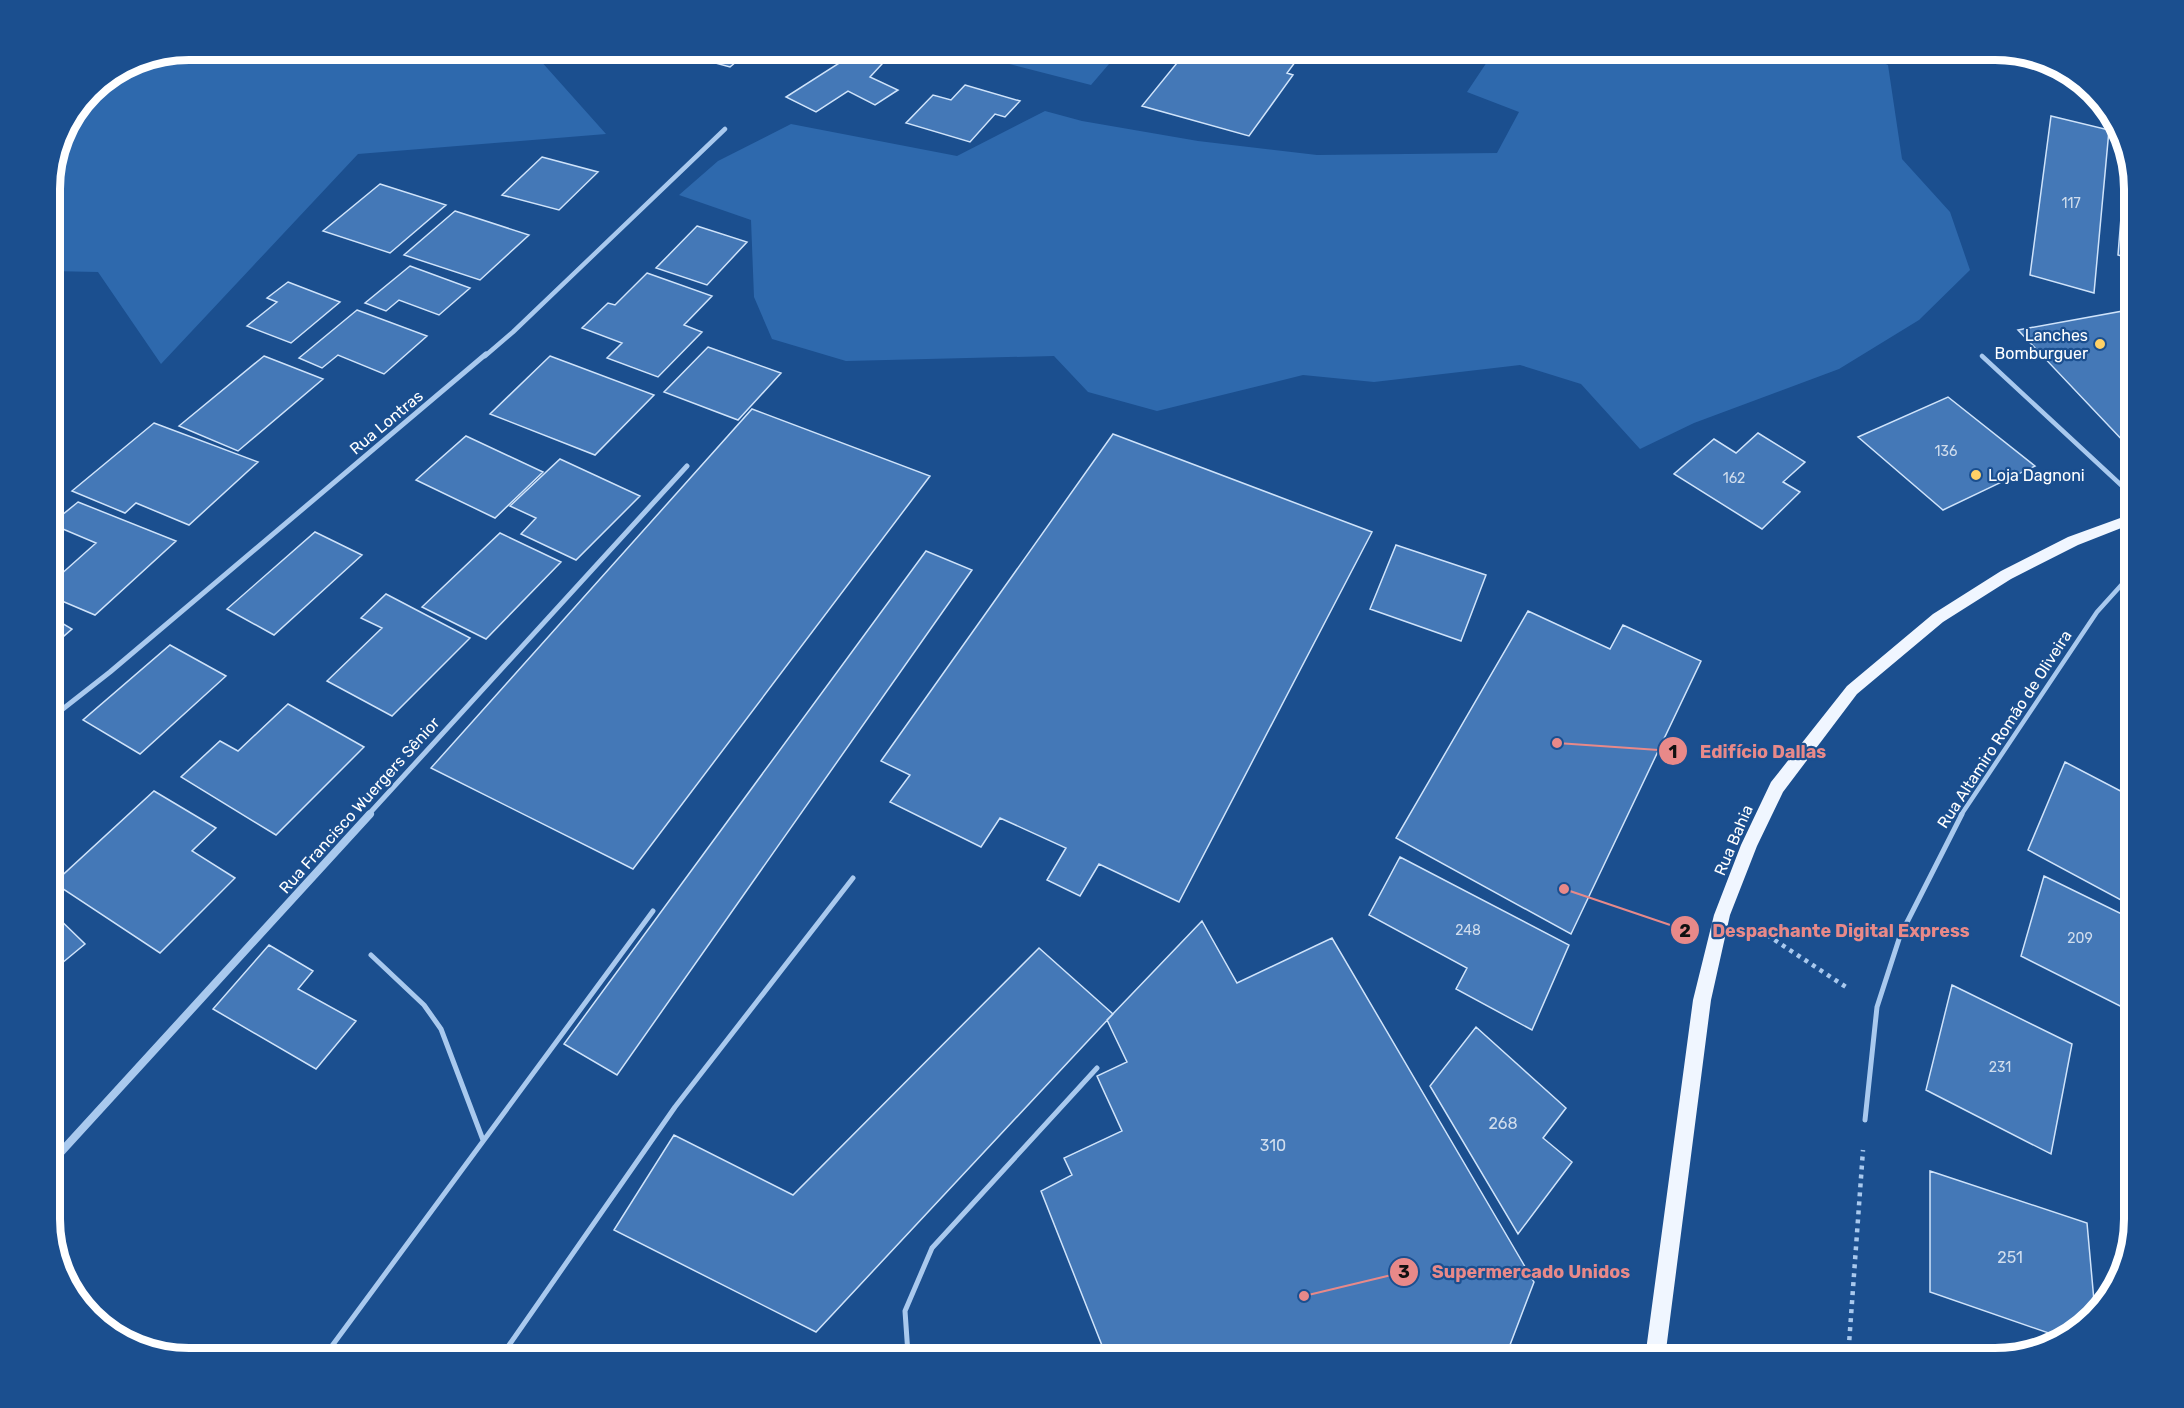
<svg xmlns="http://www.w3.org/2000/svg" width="2184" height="1408" font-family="Rubik,sans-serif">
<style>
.green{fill:#2e69ad}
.building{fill:#4478b7;stroke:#cfe3fa;stroke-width:1.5}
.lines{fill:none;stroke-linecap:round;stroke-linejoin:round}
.path{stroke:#a9c9ee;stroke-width:4.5;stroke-dasharray:4 5;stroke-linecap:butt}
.service-far1{stroke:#a9c9ee;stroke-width:4.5}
.service{stroke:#a9c9ee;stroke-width:5}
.minor-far2{stroke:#a9c9ee;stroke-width:4.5}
.minor-far1{stroke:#a9c9ee;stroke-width:5}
.minor{stroke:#a9c9ee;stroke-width:8}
.primary{fill:#f0f6ff;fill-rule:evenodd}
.poi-dot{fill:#ffd166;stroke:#1b4f8f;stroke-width:2}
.labels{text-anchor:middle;stroke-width:4.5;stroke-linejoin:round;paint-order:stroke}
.number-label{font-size:14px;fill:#d0dded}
.poi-label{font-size:16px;fill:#fff;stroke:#1b4f8f;text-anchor:end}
.street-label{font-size:16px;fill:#fff;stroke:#1b4f8f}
.near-number-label{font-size:16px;fill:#d0dded}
.rim{fill:none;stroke:#fff;stroke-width:8}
.leader{fill:none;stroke:#e88989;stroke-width:2}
.callout-dot{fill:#e88989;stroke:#1b4f8f;stroke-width:2}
.mark-label{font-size:18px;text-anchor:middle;font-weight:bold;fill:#111}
.callout-label{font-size:18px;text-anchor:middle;font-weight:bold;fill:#e88989;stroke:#1b4f8f;stroke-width:4.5;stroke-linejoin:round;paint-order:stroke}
</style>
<rect width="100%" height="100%" fill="#1b4f8f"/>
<path class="green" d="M189,50H531L606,134L358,154L161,364L98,272L50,271V180L60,135L91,90L136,60Z
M955,50H1121L1091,85Z
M1491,50H1854L1888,65L1902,159L1950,212L1970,270L1919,320L1839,369L1694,423L1640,449L1581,384L1520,365L1374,382L1303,375L1157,411L1088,392L1054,356L846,361L772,339L754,297L751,220L679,195L718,161L791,124L957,156L1045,111L1082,121L1198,141L1317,155L1497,153L1519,112L1467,92L1491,56Z"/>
<path class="building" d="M667,50H750L730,67Z
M853,50L894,51L870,77L898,90L875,105L848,91L816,112L786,97L841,62Z
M1198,50H1304L1287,73L1293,75L1249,136L1142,106L1181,58L1190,60Z
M965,85L1020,101L1005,117L995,114L970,142L906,123L933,95L951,100Z
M2051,116L2109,130L2094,293L2030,275Z
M2126,155L2134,188V260L2118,255Z
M542,157L598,172L559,210L502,195Z
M380,184L446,205L390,253L323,231Z
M455,211L529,235L480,280L404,255Z
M697,226L747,242L707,285L656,268Z
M410,266L470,288L439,315L399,300L386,311L365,303Z
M647,273L712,296L684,325L702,332L658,377L607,358L622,343L582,328L608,303L615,305Z
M288,282L340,302L291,343L247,326L277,302L267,298Z
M2134,309V356L2122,358L2134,370V443L2126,444L2018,330Z
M357,310L427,336L384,374L338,355L322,368L299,358Z
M708,347L781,373L738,420L664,392Z
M264,356L323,379L238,451L179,426Z
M550,356L654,395L595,455L490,414Z
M1948,397L2035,466L1943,510L1858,437Z
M752,409L930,476L633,869L431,768Z
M154,423L258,462L189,525L136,503L125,513L72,491Z
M1758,433L1805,462L1783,482L1800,492L1762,529L1674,474L1714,439L1736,453Z
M1113,434L1372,532L1179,902L1099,864L1080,896L1047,880L1066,848L1000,818L981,847L890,802L910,775L881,761Z
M466,436L543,472L495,518L416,480Z
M560,459L640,496L576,560L521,534L536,518L510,506Z
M78,502L176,541L95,615L50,596V584L96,543L51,524Z
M315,532L362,555L274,635L227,609Z
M500,533L561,562L486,639L422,607Z
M1396,545L1486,575L1461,641L1370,609Z
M926,551L972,570L617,1075L564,1044Z
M386,594L470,638L392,716L327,681L382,628L361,618Z
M1528,611L1610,649L1623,625L1701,661L1571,934L1396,838Z
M50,616L72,629L50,648Z
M170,645L226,676L140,754L83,720Z
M288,704L364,747L276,835L181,777L220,741L238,751Z
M2065,762L2134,798V907L2028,850Z
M154,791L216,828L192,851L235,878L160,953L54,883Z
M1400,857L1569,945L1532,1030L1456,989L1467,968L1369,915Z
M2044,876L2134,920V1013L2021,956Z
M50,910L85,944L50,973Z
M1202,921L1237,983L1332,938L1534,1282L1505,1358H1107L1041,1191L1072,1175L1064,1158L1122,1131L1097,1076L1127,1062L1107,1020Z
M269,945L313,971L298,989L356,1021L316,1069L213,1009Z
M1039,948L1113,1014L816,1332L614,1230L674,1135L793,1195Z
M1952,985L2072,1044L2051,1154L1926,1090Z
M1476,1027L1566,1108L1543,1138L1572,1162L1518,1234L1430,1086Z
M1930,1171L2087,1223L2095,1312L2066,1339L1930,1292Z"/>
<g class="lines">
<path class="path" d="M1767,935L1849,989
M1848,1358L1863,1150"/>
<path class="service-far1" d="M1982,356L2134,497
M1961,815L2097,612L2134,571"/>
<path class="service" d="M371,955L424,1005L441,1029L483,1140
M1865,1120L1877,1007L1900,936L1962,814
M908,1354L905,1311L932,1248L1097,1068
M323,1358L653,911
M500,1358L675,1107L853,878"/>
<path class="minor-far2" d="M485,356L513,332L725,129"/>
<path class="minor-far1" d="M50,719L110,672L486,354
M368,815L687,466"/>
<path class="minor" d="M50,1164L370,814"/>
<path class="primary" d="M2134,513V523L2078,545L2011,579L1943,622L1857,694L1783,792L1757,846L1730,915L1711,1000L1665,1358H1645L1693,1000L1714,915L1741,845L1771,782L1847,686L1933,614L2001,571L2068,537Z"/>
</g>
<g class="poi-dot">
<circle cx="2100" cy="344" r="6"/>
<circle cx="1976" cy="475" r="6"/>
</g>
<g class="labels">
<g class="number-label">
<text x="2071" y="208">117</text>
<text x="1946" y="456">136</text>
<text x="1734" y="483">162</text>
<text x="1468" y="935">248</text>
<text x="2080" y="943">209</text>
<text x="2000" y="1072">231</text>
</g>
<g class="poi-label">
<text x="2088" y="341">Lanches<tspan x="2088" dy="18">Bomburguer</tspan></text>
<text x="1988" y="481" text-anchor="start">Loja Dagnoni</text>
</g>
<g class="street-label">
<text transform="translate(386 422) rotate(-40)" y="6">Rua Lontras</text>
<text transform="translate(2004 729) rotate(-57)" y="6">Rua Altamiro Romão de Oliveira</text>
<text transform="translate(359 805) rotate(-48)" y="6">Rua Francisco Wuergers Sênior</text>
<text transform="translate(1733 840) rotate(-67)" y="6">Rua Bahia</text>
</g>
<g class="near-number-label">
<text x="1503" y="1129">268</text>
<text x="1273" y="1151">310</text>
<text x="2010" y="1263">251</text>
</g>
</g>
<path d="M0 0H2184V1408H0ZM189 60H1995A129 129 0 0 1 2124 189V1219A129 129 0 0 1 1995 1348H189A129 129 0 0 1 60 1219V189A129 129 0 0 1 189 60Z" fill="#1b4f8f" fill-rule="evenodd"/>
<path class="rim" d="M189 60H1995A129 129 0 0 1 2124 189V1219A129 129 0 0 1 1995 1348H189A129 129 0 0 1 60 1219V189A129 129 0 0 1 189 60Z"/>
<path class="leader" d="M1557 743L1673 751M1564 889L1685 930M1304 1296L1404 1272"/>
<g class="callout-dot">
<circle cx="1557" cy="743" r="6"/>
<circle cx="1564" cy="889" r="6"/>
<circle cx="1304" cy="1296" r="6"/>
<circle cx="1673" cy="751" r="15"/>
<circle cx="1685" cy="930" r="15"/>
<circle cx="1404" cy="1272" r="15"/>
</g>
<g class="mark-label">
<text x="1673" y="758">1</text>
<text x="1685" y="937">2</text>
<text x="1404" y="1278">3</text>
</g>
<g class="callout-label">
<text x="1763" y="758">Edifício Dallas</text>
<text x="1841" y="937">Despachante Digital Express</text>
<text x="1531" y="1278">Supermercado Unidos</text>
</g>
</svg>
